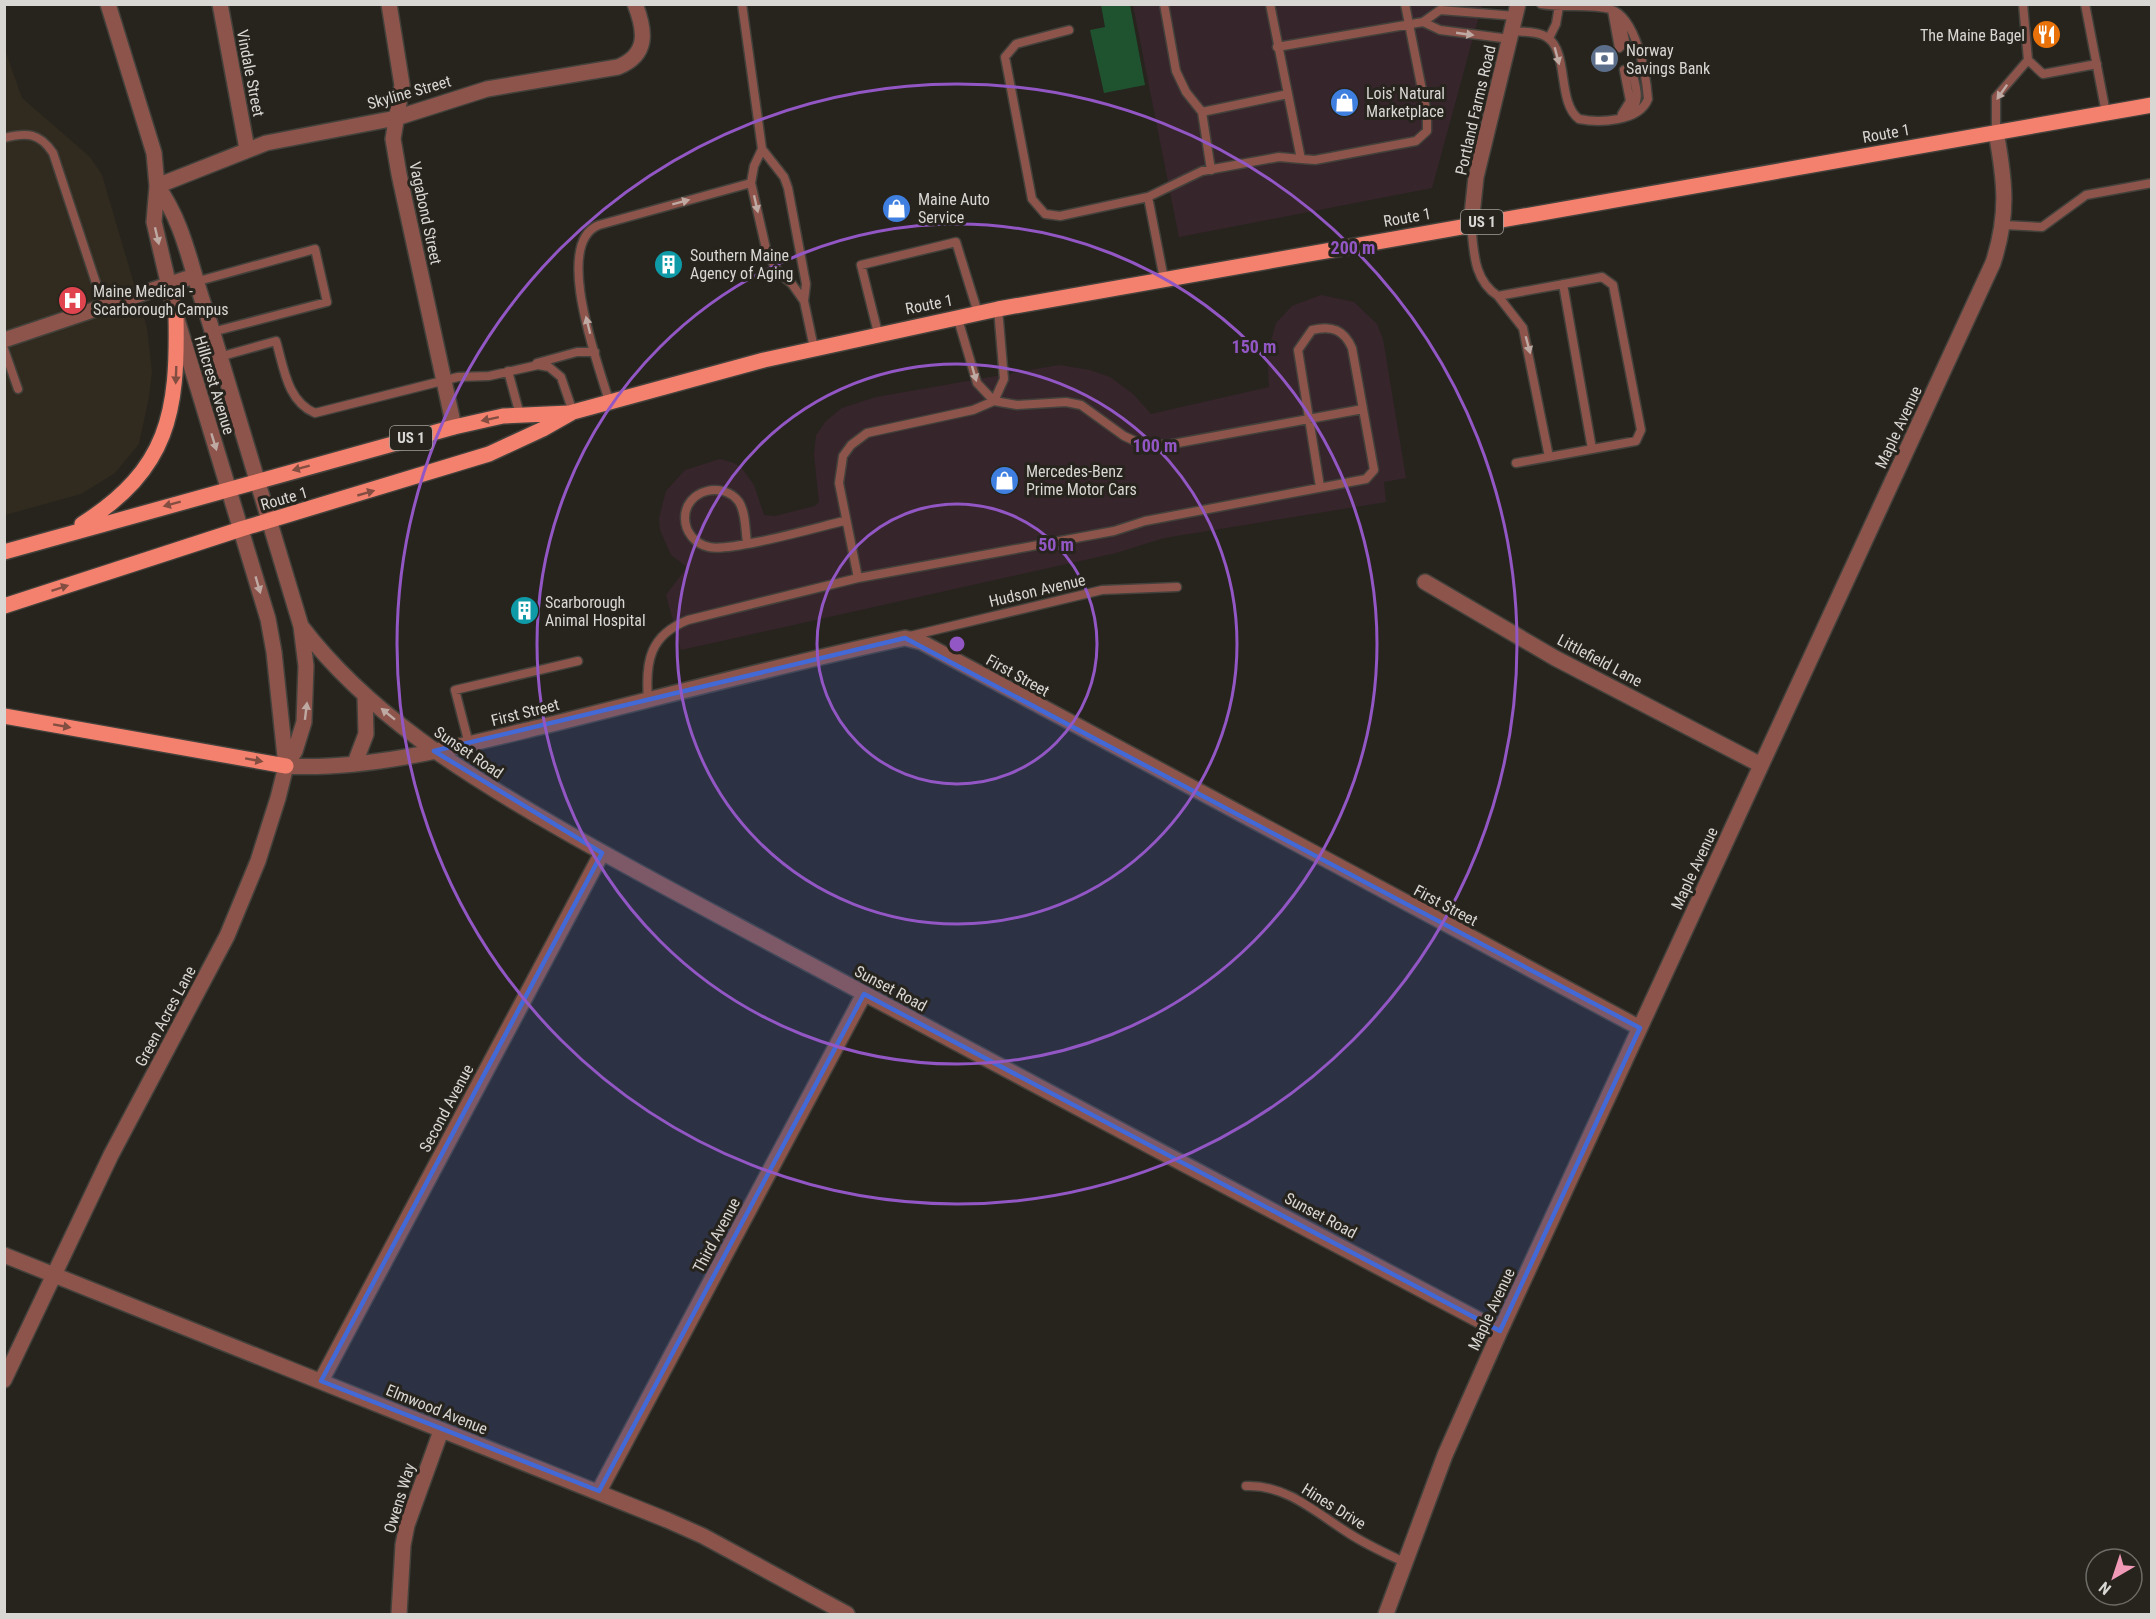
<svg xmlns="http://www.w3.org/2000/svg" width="2156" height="1619" font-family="'Roboto Condensed',sans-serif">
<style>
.commercial{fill:#37252c}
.built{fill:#312b1f}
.green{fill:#1f5330}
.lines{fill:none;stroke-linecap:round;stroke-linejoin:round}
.lane-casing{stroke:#43413b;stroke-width:11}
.street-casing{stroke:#43413b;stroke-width:18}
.primary-casing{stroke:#43413b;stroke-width:18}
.lane{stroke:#8c544b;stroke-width:8}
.street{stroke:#8c544b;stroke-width:15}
.primary{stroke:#f4816e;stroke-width:15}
.oneway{fill:#bea9a3}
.oneway2{fill:#834e42}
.marked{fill:#4369d7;fill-opacity:0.2;stroke:#4369d7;stroke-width:4.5;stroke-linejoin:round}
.ring{fill:none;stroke:#9257c4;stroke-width:3}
.labels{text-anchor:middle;stroke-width:6;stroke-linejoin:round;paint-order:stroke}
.shield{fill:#27241e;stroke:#a4a19d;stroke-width:1.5}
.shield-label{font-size:15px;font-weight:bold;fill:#d9d7d3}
.poi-label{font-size:16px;fill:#d9d7d3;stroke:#27241e;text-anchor:start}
.street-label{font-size:16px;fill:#d9d7d3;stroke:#27241e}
.centre{fill:#9257c4;stroke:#27241e;stroke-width:3}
.ring-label{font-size:18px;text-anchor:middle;font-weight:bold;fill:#9257c4;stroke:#27241e;stroke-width:6;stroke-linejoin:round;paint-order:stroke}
</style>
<rect width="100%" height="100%" fill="#27241e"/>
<path class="commercial" d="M1133,5H1482L1432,188L1179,237Z
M1321,295L1354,302L1377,324L1383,339L1406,478L1384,482L1386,502L1164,538L1116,553L681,650L666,595L687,567L671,555L660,530L659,518L666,491L685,470L720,459L734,463L741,467L754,485L764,515L775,516L815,506L819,502L814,455L816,435L826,421L842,408L876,397L1059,365L1090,370L1110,377L1133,394L1151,414L1269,387L1267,355L1276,323L1292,306Z"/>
<path class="built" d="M4,47L22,98L90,157L102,175L147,328L152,371L149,397L139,444L115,473L81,494L5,515Z"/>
<path class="green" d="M1101,5H1130L1145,85L1104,93L1090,30L1105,27Z"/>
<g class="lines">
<defs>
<path id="lane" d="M742,4L762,149L784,177L788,188L806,284L804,301
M1164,4L1176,71L1186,92L1202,112L1211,170
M2023,4L2028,60L2043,74L2097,64
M2085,4L2106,113
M1612,10L1619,48
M1620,17L1626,46
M1423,22L1440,30L1510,39
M1069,30L1016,44L1005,57L1032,199L1045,214L1060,216L1148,197
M1512,31C1523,32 1539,31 1548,38C1569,53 1557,103 1579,119C1599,123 1639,122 1648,99C1646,75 1637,17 1610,9C1591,4 1562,8 1541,4
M1549,38L1556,24L1559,6
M1277,47L1423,22L1440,10L1516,16
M1202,112L1288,94
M1622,114L1630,101L1624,70
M1626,114C1644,103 1635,85 1631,68
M1996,132V97L2028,60
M4,138C27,132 40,133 53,153L104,307
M762,149L754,166L751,183L767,253L779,273L792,284L804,301L814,348
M1301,159L1315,160L1416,141L1427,131V115L1405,4
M1471,224C1474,251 1473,280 1498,296L1602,277L1613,285L1641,430L1636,441L1516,463
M2004,225L2042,227L2086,195L2152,183
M1164,279L1148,197L1202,171L1279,157L1301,159L1270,4
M195,282L315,249L327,302L212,332
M1563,284L1592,449
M1498,296L1523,328L1549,457
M957,316L977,383L994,401L1004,379L998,309
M878,333L861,265L956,242L978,313
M4,349L18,389
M219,357L276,341C284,368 287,401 315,413L458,377L489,376L538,365L549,367L561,377L573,412
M537,363L577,352H595
M508,371L520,415
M609,401C599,366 552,243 599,225L751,183
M747,542C745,530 746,513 739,502C723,480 685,490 685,518C685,532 695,544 709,547C731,552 818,527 844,521
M858,578L839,483L843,456L851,445L867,433L973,410L994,401L1017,405L1066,402L1081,405L1124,436L1137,442L1167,445L1363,409
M910,636L1102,590L1177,587
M648,699C645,661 650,635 688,620L858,578L1114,531L1145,521L1366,479L1374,470L1352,348C1344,330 1332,325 1312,330L1298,350L1320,487
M469,744L455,690L578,661
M1246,1486C1286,1484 1318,1514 1350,1534C1367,1545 1385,1553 1404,1562"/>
<path id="street" d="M108,4L154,153L157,186L154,222L176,316L268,619L274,652L286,766
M220,4L247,149
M389,4L402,85L393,139L399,174L454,427
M157,186L266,143L396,118L487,89L618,67C648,55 646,32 635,4
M1471,224L1476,177L1518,4
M4,340L194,276
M1425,582L1555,658L1761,765
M301,626C368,714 465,774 559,828C632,870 707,909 781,949C1020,1078 1260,1204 1500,1331
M355,763L366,734L365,695
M286,766C368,771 465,745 544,726C665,696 784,664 905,638L921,642L1640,1028
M4,1255L667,1520L703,1536L847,1614
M4,1380L111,1155L227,936L258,861L278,798L286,766L295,751L304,722L306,666L301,626L208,317C191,272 186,226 157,186
M321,1381L602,853
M599,1491L864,994
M399,1614L403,1545L407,1525L441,1431
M1386,1614L1445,1455L1500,1331L1993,263C2009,214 2005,181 1996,132"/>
<path id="primary" d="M82,524C169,469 178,412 176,316
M4,552L454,427L503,416L569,413
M4,606L241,529L489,454L543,429L573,412L764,360L998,309L2152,105
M4,716L286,766"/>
</defs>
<use href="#lane" class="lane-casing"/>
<use href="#street" class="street-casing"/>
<use href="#primary" class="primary-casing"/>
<use href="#lane" class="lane"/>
<use href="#street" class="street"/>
<use href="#primary" class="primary"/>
</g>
<defs><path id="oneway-solid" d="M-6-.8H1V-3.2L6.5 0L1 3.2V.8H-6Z" transform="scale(1.5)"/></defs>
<g class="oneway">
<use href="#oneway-solid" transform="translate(1465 34) rotate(8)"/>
<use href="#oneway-solid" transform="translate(1557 56) rotate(75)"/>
<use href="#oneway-solid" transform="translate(2002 92) rotate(125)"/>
<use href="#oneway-solid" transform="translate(681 202) rotate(-15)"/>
<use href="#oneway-solid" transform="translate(756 204) rotate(77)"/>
<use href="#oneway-solid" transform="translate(157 236) rotate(77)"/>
<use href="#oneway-solid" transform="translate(588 325) rotate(-104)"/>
<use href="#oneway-solid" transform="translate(1528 345) rotate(75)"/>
<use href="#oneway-solid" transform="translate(974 373) rotate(74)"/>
<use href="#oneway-solid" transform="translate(214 442) rotate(73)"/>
<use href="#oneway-solid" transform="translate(258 585) rotate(74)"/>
<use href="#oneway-solid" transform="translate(306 711) rotate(-83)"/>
<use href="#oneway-solid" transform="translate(388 714) rotate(-141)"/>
</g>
<g class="oneway2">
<use href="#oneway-solid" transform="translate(176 375) rotate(92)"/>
<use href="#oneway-solid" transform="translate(490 419) rotate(168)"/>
<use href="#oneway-solid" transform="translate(301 468) rotate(165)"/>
<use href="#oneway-solid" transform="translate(366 493) rotate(-16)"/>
<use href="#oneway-solid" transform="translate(172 504) rotate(165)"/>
<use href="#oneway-solid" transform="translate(60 588) rotate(-18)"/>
<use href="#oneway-solid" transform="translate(62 726) rotate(10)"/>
<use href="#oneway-solid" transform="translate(254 760) rotate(10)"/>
</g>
<path class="marked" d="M905,638L1640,1028L1500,1331L864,994L599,1491L321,1381L602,853L434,751Z"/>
<g class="ring">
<circle cx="957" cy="644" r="140"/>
<circle cx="957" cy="644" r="280"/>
<circle cx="957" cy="644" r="420"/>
<circle cx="957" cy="644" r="560"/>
</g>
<defs>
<symbol id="restaurant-disc" viewBox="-11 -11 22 22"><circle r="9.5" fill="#e8710a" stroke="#27241e"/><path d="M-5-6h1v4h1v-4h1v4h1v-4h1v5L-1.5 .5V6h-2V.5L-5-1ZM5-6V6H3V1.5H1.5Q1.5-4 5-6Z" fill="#fff"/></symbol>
<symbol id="bank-disc" viewBox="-11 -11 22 22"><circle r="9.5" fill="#5c6f8a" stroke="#27241e"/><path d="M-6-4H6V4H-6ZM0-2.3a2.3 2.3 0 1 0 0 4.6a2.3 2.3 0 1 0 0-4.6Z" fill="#fff"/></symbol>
<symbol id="shop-disc" viewBox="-11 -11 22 22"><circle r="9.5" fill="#3f7fe0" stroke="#27241e"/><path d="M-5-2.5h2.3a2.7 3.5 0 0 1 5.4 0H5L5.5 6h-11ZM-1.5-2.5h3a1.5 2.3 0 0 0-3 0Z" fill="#fff"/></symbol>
<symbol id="building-disc" viewBox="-11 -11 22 22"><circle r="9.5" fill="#0f9aa8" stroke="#27241e"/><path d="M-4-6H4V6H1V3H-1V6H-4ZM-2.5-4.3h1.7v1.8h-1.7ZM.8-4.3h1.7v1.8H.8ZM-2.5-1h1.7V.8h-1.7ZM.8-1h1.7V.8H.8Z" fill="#fff"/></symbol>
<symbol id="hospital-disc" viewBox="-11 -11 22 22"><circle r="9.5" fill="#e0444e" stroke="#27241e"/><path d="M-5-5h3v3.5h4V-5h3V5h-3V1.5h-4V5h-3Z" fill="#fff"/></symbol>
</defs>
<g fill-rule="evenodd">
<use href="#restaurant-disc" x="2030" y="18" width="33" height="33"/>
<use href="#bank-disc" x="1588" y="42" width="33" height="33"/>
<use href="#shop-disc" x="1328" y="86" width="33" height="33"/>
<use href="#shop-disc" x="880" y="192" width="33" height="33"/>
<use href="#building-disc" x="652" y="248" width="33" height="33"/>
<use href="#hospital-disc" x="56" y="284" width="33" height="33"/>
<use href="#shop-disc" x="988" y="464" width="33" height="33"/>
<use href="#building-disc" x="508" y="594" width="33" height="33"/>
</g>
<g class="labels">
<g class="shield">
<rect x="1461" y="210" width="42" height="24" rx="4.5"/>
<rect x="390" y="426" width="42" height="24" rx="4.5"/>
</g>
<g class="shield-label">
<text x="1482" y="227">US 1</text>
<text x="411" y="443">US 1</text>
</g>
<g class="poi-label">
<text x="2025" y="41" text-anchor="end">The Maine Bagel</text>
<text x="1626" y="56">Norway<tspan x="1626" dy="18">Savings Bank</tspan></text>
<text x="1366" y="99">Lois' Natural<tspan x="1366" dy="18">Marketplace</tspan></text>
<text x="918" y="205">Maine Auto<tspan x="918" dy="18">Service</tspan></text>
<text x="690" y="261">Southern Maine<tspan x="690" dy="18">Agency of Aging</tspan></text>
<text x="93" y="297">Maine Medical -<tspan x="93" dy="18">Scarborough Campus</tspan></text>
<text x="1026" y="477">Mercedes-Benz<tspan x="1026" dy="18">Prime Motor Cars</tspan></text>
<text x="545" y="608">Scarborough<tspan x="545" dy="18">Animal Hospital</tspan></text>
</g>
<g class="street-label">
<text transform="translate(251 73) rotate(79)" y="6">Vindale Street</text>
<text transform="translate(409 92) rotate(-16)" y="6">Skyline Street</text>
<text transform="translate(1475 110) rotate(-77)" y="6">Portland Farms Road</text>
<text transform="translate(1886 133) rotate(-10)" y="6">Route 1</text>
<text transform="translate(426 213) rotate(78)" y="6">Vagabond Street</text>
<text transform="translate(1407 217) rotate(-10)" y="6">Route 1</text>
<text transform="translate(929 304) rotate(-11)" y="6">Route 1</text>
<text transform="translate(215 385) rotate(73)" y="6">Hillcrest Avenue</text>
<text transform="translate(1898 427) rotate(-65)" y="6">Maple Avenue</text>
<text transform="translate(284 498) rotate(-16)" y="6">Route 1</text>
<text transform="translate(1037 590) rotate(-13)" y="6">Hudson Avenue</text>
<text transform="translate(1600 660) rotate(28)" y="6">Littlefield Lane</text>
<text transform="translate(1018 675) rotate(29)" y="6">First Street</text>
<text transform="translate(525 712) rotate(-14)" y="6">First Street</text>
<text transform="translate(469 752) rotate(34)" y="6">Sunset Road</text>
<text transform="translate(1694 868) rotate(-65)" y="6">Maple Avenue</text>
<text transform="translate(1446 905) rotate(28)" y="6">First Street</text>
<text transform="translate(891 988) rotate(28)" y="6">Sunset Road</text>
<text transform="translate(165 1016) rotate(-62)" y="6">Green Acres Lane</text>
<text transform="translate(446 1108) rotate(-62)" y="6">Second Avenue</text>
<text transform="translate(1321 1215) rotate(28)" y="6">Sunset Road</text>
<text transform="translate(716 1235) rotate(-62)" y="6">Third Avenue</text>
<text transform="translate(1491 1309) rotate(-65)" y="6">Maple Avenue</text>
<text transform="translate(437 1409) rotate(22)" y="6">Elmwood Avenue</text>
<text transform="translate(399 1498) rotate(-73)" y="6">Owens Way</text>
<text transform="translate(1334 1506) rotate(32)" y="6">Hines Drive</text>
</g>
</g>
<circle cx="957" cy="644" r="9" class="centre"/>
<g class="ring-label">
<text x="1353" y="254">200 m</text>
<text x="1254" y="353">150 m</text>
<text x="1155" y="452">100 m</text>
<text x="1056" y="551">50 m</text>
</g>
<rect width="2156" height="1619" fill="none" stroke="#d9d7d3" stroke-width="12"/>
<g transform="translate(2114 1577) rotate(219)"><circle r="28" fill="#27241e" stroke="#6e6c66" stroke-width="1.5"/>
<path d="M0-4.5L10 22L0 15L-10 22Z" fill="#f09ab7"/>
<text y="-9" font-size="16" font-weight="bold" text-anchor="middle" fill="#d9d7d3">N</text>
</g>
</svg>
